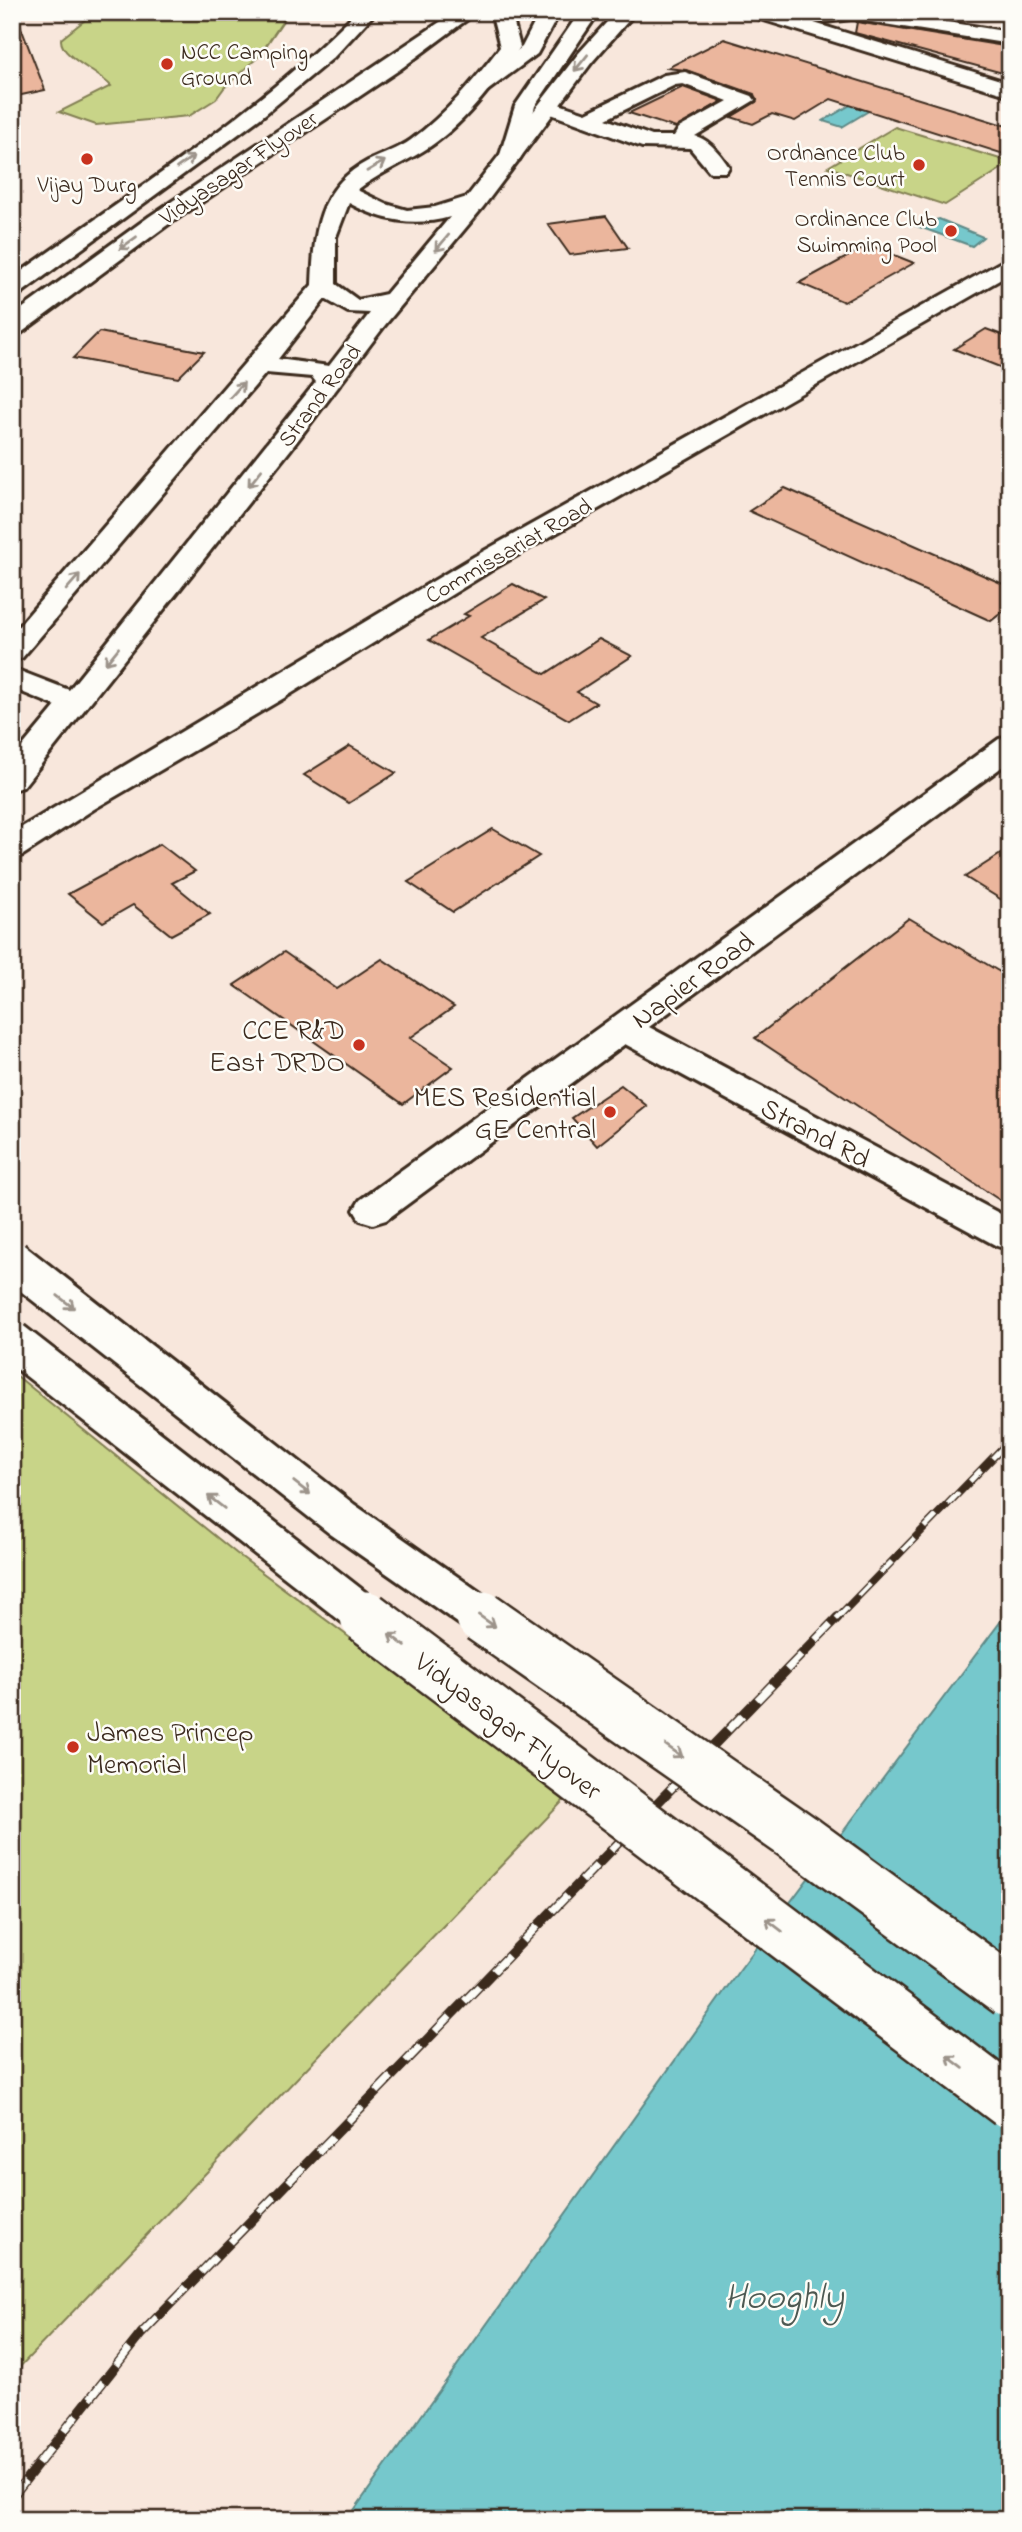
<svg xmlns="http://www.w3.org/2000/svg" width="1022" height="2532" font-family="'Indie Flower',sans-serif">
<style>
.green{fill:#c8d488;stroke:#827f53;stroke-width:2}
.water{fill:#76c8cc;stroke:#5e8986;stroke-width:2}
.building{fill:#ebb69d;stroke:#3b2a1e;stroke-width:2}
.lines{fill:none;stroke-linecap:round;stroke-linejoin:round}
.minor-casing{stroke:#3b2a1e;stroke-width:6}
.major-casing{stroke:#3b2a1e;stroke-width:6}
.highway-casing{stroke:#3b2a1e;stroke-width:6}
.minor{fill:#fdfcf7;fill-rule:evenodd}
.major{fill:#fdfcf7;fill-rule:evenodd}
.highway{fill:#fdfcf7;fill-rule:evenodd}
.rail-far1-casing{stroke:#3b2a1e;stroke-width:8}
.rail-casing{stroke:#3b2a1e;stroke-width:10}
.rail-far1{stroke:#fdfcf7;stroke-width:5;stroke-dasharray:16;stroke-linecap:butt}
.rail{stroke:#fdfcf7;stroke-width:7;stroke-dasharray:21;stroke-linecap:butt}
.highway-bridge-far1-casing{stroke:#3b2a1e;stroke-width:44;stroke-linecap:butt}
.highway-bridge-casing{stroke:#3b2a1e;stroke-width:56;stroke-linecap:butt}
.highway-bridge-far1{stroke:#fdfcf7;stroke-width:38}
.highway-bridge{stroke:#fdfcf7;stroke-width:51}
.oneway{stroke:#9c938a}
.poi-dot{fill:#c8321e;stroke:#fdfcf7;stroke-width:2.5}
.labels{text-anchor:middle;stroke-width:5;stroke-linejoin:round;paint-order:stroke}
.far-poi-label{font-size:23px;fill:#3b2a1e;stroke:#fdfcf7;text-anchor:end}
.far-street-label{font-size:23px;fill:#3b2a1e;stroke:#fdfcf7}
.street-label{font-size:28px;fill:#3b2a1e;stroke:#fdfcf7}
.poi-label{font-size:28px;fill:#3b2a1e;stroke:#fdfcf7;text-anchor:end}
.near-water-label{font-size:37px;font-style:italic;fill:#4d5952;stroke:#fdfcf7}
</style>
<rect width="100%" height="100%" fill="#f8e7dc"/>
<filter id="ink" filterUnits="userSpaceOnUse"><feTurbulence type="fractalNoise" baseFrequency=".0143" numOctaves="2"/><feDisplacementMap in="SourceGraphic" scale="14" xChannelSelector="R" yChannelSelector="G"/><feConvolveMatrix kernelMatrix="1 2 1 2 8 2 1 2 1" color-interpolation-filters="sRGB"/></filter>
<g filter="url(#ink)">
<path class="green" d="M95,12H289L259,56L224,88L216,99L189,116L96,125L59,112L111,86C99,72 60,57 61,39Z
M895,127L1010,162V163L945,205L828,167Z
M12,1372L236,1553L566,1798L12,2375Z"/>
<path class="water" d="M866,96L885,101L842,127L823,121Z
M939,219L983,237L972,246L917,226Z
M1010,1609V2520H347L738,1972Z"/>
<path class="building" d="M12,12H15L45,90L12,97Z
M857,22L1010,47V75L855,33Z
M724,39L1010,127V156L831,99L795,121L772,114L753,124L731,117L756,102L754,94L686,70L667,68Z
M683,87L722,101L676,128L629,113Z
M606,216L628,248L570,255L548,224Z
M869,245L914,263L844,302L799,283Z
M986,329L1010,338V371L954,349Z
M99,332L204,352L178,378L73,358Z
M785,488L1010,587V606L991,621L749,511Z
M513,584L544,600L481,638L545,674L599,639L632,656L577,692L596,703L569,720L429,640L469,616L464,614Z
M350,746L396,773L349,803L304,775Z
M493,829L539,856L453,912L408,882Z
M160,844L195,871L172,883L210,914L171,935L133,905L103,922L68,894Z
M1010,848V905L965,877Z
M909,918L1010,978V1207L755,1038Z
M284,952L337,989L382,959L454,1007L410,1038L453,1067L403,1104L234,985Z
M621,1085L647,1106L597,1146L572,1118Z"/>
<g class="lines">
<defs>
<path id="minor" d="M749,12H779L791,16L807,12H885L1010,32V44L853,19L814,23L1010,83V96L751,16Z
M685,72L752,96L755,100L695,136C709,139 721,155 729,167L726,172H710L690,148L642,147L540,110L537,106L547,100L586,113L664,75ZM683,84L728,101L679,128L674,136H652L606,119L675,85Z
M1010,257V274L495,568L284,698L94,809L23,855L12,858V833L475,556Z
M1010,737V761L649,1027L1010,1219V1250L997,1246L625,1044L386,1220L373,1224L360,1220L354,1210L360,1200L999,739Z"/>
<path id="major" d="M491,12H511L520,47C494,84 462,128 423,151C400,165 378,174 357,190L386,204L407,210L435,207L467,197L578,54L616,12H636L592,62L483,207L385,325L291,449L23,787L12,790V759L56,706L12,688V668L69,690L316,382L312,377L266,373L22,658L12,661V634L312,285C314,233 317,188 368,161C382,154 399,149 411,140C446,114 474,81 500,47ZM349,203C382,221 414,227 450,217L386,294L358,300L336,284V237ZM325,299L348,312L370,313L329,366L278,359Z"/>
<path id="highway" d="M356,12H376L333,58L259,119L20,294L12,296V278C129,194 255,115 356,12Z
M455,12H477L399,70L166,226L21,333L12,335V316L150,216Z
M540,12H560L537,54L487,91H473L470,87L473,83L522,47Z
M580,12H599L535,106L522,155L519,160H503L500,155L515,106Z"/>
</defs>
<use href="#minor" class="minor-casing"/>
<use href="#major" class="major-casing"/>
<use href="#highway" class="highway-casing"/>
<use href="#minor" class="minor"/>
<use href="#major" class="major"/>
<use href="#highway" class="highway"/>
<defs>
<path id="rail-far1" d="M836,1619L1010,1440"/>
<path id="rail" d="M12,2497L141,2334L838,1617"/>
</defs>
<use href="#rail-far1" class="rail-far1-casing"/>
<use href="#rail" class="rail-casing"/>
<use href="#rail-far1" class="rail-far1"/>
<use href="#rail" class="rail"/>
<defs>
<path id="highway-bridge-far1" d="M12,1260L342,1519L485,1619
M12,1341L369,1619"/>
<path id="highway-bridge" d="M366,1617L1010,2103
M482,1617L805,1842L1010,1992"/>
</defs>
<use href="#highway-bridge-far1" class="highway-bridge-far1-casing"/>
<use href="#highway-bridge" class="highway-bridge-casing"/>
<use href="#highway-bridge-far1" class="highway-bridge-far1"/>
<use href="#highway-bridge" class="highway-bridge"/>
</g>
<defs><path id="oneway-shaft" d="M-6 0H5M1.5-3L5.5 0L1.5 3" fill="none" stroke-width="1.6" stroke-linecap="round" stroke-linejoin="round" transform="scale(1.75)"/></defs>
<g class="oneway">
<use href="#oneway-shaft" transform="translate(581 63) rotate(129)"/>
<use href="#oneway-shaft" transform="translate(185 162) rotate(-35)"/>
<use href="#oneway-shaft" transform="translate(376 166) rotate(-30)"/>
<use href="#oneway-shaft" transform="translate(128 243) rotate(144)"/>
<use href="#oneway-shaft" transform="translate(442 243) rotate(130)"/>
<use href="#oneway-shaft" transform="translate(237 390) rotate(-48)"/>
<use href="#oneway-shaft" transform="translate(255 478) rotate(129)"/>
<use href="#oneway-shaft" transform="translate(73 582) rotate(-49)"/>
<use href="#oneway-shaft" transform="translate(112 656) rotate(129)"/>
<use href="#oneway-shaft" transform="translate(66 1302) rotate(38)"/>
<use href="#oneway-shaft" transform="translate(302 1488) rotate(38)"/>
<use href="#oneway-shaft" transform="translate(216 1502) rotate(-142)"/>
<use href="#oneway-shaft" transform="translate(487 1621) rotate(35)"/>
<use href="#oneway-shaft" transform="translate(397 1640) rotate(-143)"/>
<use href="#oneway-shaft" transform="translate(674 1751) rotate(35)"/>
<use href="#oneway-shaft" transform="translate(774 1925) rotate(-143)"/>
<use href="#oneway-shaft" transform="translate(955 2062) rotate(-143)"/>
</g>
</g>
<g class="poi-dot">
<circle cx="167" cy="64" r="7"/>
<circle cx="87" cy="159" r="7"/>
<circle cx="919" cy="165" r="7"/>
<circle cx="951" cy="231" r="7"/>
<circle cx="359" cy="1045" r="7"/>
<circle cx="610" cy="1112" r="7"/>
<circle cx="73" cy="1747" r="7"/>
</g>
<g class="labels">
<g class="far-poi-label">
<text x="181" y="59" text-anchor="start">NCC Camping<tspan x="181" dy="26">Ground</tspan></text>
<text x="905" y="160">Ordnance Club<tspan x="905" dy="26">Tennis Court</tspan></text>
<text x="87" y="192" text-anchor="middle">Vijay Durg</text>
<text x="937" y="226">Ordinance Club<tspan x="937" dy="26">Swimming Pool</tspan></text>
</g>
<g class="far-street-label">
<text transform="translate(238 167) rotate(-34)" y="8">Vidyasagar Flyover</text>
<text transform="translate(319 395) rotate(-53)" y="8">Strand Road</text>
<text transform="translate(508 550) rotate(-30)" y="8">Commissariat Road</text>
</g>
<g class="street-label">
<text transform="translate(692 979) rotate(-36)" y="10">Napier Road</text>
<text transform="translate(816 1132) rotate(28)" y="10">Strand Rd</text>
<text transform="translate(509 1725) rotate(37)" y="10">Vidyasagar Flyover</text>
</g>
<g class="poi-label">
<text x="345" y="1039">CCE R&amp;D<tspan x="345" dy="32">East DRDO</tspan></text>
<text x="596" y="1106">MES Residential<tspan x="596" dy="32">GE Central</tspan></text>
<text x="87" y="1741" text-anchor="start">James Princep<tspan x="87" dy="32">Memorial</tspan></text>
</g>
<g class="near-water-label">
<text x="784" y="2308">Hooghly</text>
</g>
</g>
<rect width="1022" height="2532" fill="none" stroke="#fdfcf7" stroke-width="42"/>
<rect x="21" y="21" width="980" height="2490" fill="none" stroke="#3b2a1e" stroke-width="2.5" filter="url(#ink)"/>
</svg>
